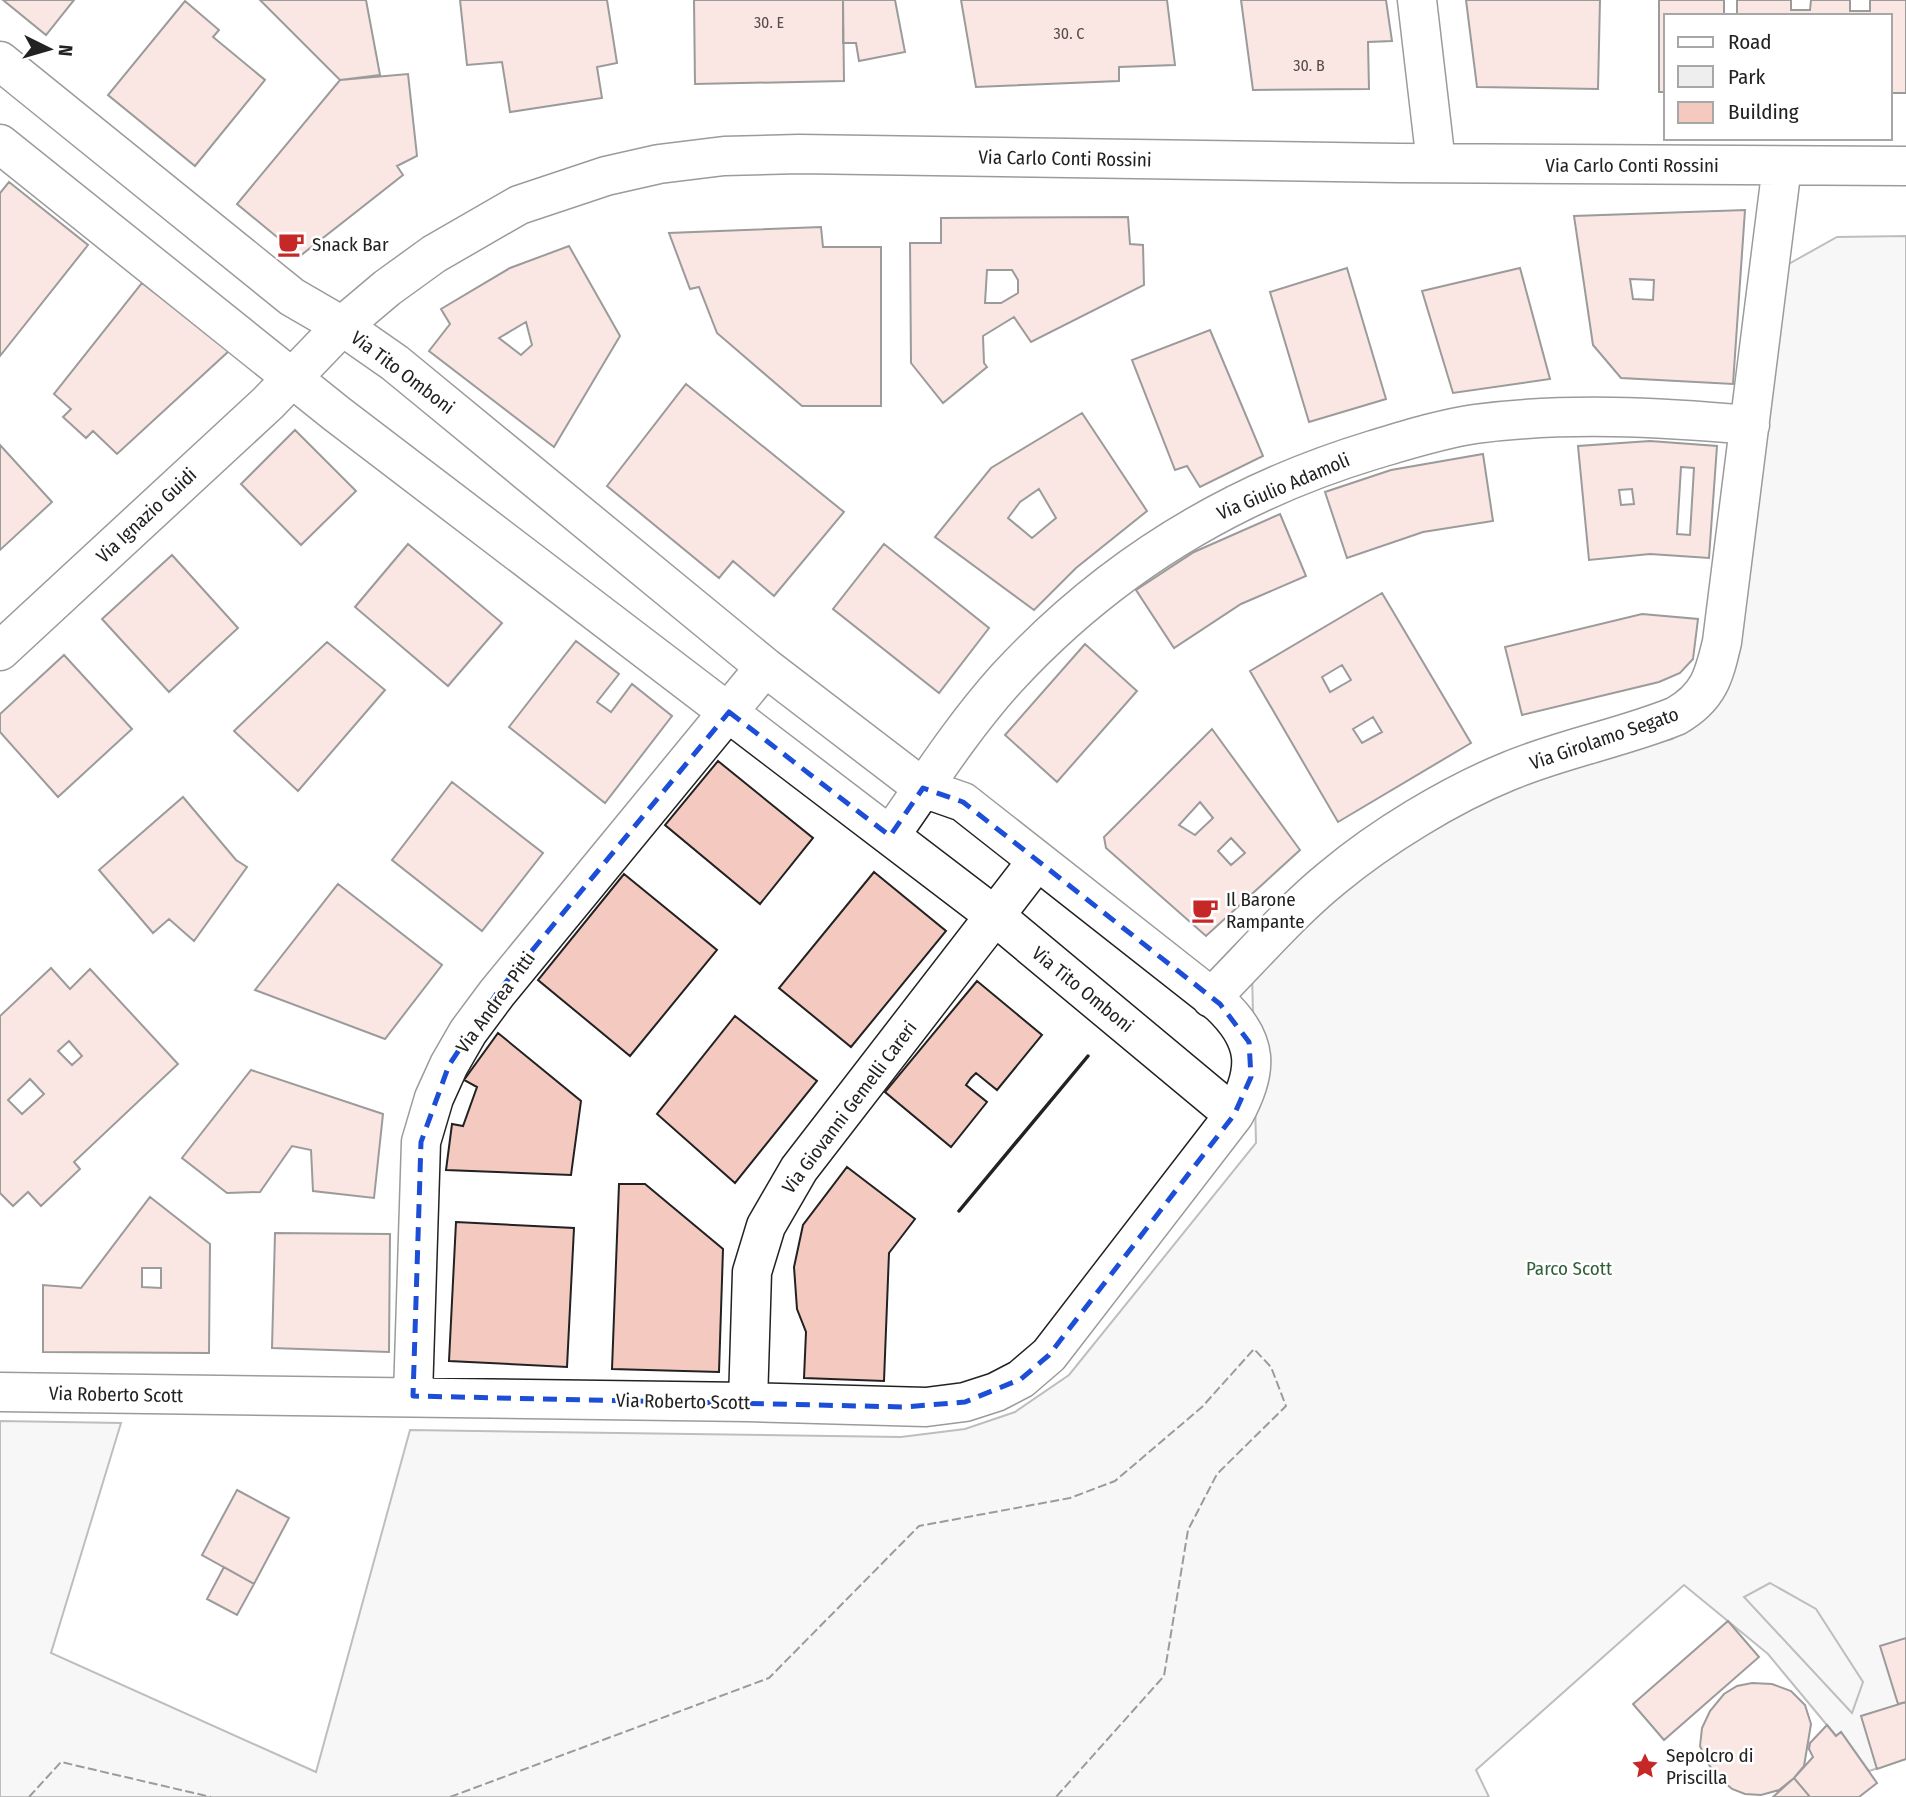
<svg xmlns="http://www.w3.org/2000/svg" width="1906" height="1797" font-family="'Fira Sans Condensed',sans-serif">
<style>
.green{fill:#eee;stroke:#6f6f6f;stroke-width:2}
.parking{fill:#ededed;stroke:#6f6f6f;stroke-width:2}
.building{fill:#f3c9c0;stroke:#222;stroke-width:2;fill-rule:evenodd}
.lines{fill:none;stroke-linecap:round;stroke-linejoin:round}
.minor-casing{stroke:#222;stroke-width:41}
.minor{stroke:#fff;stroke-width:38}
.fence{stroke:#222;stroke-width:2;stroke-dasharray:9 3.5;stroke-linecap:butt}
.wall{stroke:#222;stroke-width:3.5}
.marked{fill:none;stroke:#1d4ed8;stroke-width:5;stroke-dasharray:14 9;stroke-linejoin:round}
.labels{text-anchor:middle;stroke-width:5;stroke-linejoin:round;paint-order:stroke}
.number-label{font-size:16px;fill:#564c4a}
.street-label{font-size:19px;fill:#222;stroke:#fff}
.poi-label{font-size:19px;fill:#222;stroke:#fff;text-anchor:start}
.park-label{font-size:19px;fill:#2f5e38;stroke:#fff}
</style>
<rect width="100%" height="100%" fill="#fff"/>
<path class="green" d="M1906,236V1759L1869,1771L1841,1732L1836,1736L1768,1654L1684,1585L1476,1770L1489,1797H0V1421L121,1423L51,1653L316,1772L410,1430L901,1437L965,1429L1015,1412L1069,1375L1256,1143L1252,972L1301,920L1449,814L1570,764L1672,739L1704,716L1728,689L1740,648L1785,266L1837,237Z"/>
<path class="parking" d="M1770,1583L1816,1609L1863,1682L1852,1713L1744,1597Z"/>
<path class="building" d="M3,0H74L46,35Z
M260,0H366L380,75L340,80Z
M460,0H607L617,63L597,67L602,98L510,112L502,62L467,65Z
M694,0H843L844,81L695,84Z
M843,0H895L905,52L859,61L856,43H843Z
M961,0H1167L1175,65L1119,67V81L976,87Z
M1241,0H1386L1392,41L1368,42L1369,89L1253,90Z
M1466,0H1600L1598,89L1477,87Z
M1659,0H1724V14H1737V0H1791V10H1810L1811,0H1850V11H1870V0H1906V93H1890V16H1666V92H1659Z
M185,1L219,30L213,37L265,80L195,166L108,95Z
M408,74L417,156L397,166L403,175L300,256L237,204L340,80Z
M9,182L88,245L0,356V193Z
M1745,210L1733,384L1621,378L1593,345L1574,216ZM1630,279L1654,280L1653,300L1633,299Z
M1128,217L1130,244L1143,245L1144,285L1031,342L1014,317L983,336L984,363L987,367L943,403L911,363L910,243H941V218ZM987,270H1012L1018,280V293L1001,303H985Z
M821,227L823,247H881V406H802L717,333L699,287L690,289L669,233Z
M569,246L620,336L554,447L429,351L450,324L441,309L510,268ZM526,322L532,345L521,355L499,338Z
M1347,268L1386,399L1309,422L1270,292Z
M1520,268L1550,379L1453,393L1422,291Z
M142,283L230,350L117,454L93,431L86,438L63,417L71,409L54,394Z
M1210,330L1263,456L1200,487L1187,466L1175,470L1132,360Z
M686,384L844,512L774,596L733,561L719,578L607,486Z
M1082,413L1147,511L1076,568L1034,610L935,537L991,468ZM1039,489L1056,518L1032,538L1008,518L1020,502Z
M295,430L356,491L301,545L241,484Z
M1650,441L1717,446L1709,558L1650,554L1589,560L1578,446ZM1681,467L1694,468L1690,535L1677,534ZM1632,489L1634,504L1621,505L1619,490Z
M0,445L52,502L0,550Z
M1483,454L1493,521L1423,532L1347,558L1325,492L1391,470Z
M1280,514L1306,576L1241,604L1174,648L1136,590L1194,552Z
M408,544L502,623L448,686L355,607Z
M884,544L989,628L939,693L833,609Z
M172,555L238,628L169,692L102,619Z
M1382,593L1471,743L1338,822L1250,671ZM1342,665L1351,680L1330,692L1322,677ZM1373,717L1382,732L1362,743L1353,729Z
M1642,614L1698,619L1693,659L1680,673L1659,682L1522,715L1505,647Z
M576,641L619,674L597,702L611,712L632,684L672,716L605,803L509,727Z
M327,642L385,690L298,791L234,731Z
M1085,644L1137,691L1057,782L1005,735Z
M64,655L132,729L58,797L0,732V714Z
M1212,729L1300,850L1206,936L1106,848L1104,837ZM1200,802L1213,818L1195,835L1179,825ZM1231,838L1245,853L1231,865L1218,851Z
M718,761L813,838L760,904L665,825Z
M452,782L543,853L482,931L392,860Z
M183,797L236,860L247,867L194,941L169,919L153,933L99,870Z
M874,872L946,931L851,1047L779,988Z
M624,874L717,950L630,1056L538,980Z
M338,884L442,965L385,1039L255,990Z
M51,968L70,989L90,969L178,1064L74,1162L80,1169L41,1206L28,1192L13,1206L0,1193V1016ZM69,1041L82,1056L72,1065L58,1051ZM30,1079L44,1094L22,1114L8,1100Z
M977,981L1042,1035L997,1090L976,1073L971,1078L966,1085L987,1102L951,1147L885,1092Z
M735,1016L817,1081L735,1183L657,1114Z
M498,1033L581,1101L571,1175L446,1170L452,1124L463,1126L477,1087L464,1080Z
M251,1070L383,1114L374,1198L313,1191L311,1150L292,1146L260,1192L227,1193L182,1158Z
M847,1167L915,1219L889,1253L884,1381L804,1378L806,1332L797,1309L794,1267L803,1225Z
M619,1184H645L723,1249L719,1372L612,1369Z
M150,1197L210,1244L209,1353L43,1352V1285L81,1288ZM142,1268H161V1288L142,1287Z
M456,1222L574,1228L567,1367L449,1361Z
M275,1233L390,1234L389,1352L272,1348Z
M237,1490L289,1518L254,1584L202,1555Z
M224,1567L254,1584L237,1615L207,1599Z
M1728,1621L1759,1657L1664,1740L1633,1704Z
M1906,1638V1702L1898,1704L1880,1646Z
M1752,1683L1772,1684L1791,1691L1805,1705L1811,1724L1804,1766L1794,1778L1779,1790L1761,1795L1745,1794L1732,1789L1717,1776L1707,1762L1700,1746L1702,1728L1710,1711L1724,1694L1737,1686Z
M1906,1702V1759L1877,1769L1861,1716Z
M1827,1725L1836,1736L1841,1732L1877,1783L1859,1797H1810L1794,1778L1813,1757L1809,1749L1810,1743Z
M1794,1778L1810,1797H1773Z"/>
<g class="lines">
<defs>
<path id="minor" d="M1417,0L1436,163
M0,61L292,297L342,326L395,363L765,667L923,788L963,802L1220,1004C1259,1041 1259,1070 1234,1115L995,916L337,414L0,144
M0,651L268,403L342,326L387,288L434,254L519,205L606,176L659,164L724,156L799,154L1398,163L1906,166
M890,836C927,783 962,728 1006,679C1107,569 1231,493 1373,450C1407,440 1441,429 1475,424C1566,412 1659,417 1750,425
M1211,998C1250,959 1290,912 1332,878C1381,837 1450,795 1509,771C1564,748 1622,738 1676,716C1709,697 1714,676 1722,642L1782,166
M0,1392L748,1402L926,1407L965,1402L996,1392L1021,1379L1049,1355L1234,1115
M413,1396L421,1142L434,1098L449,1065L468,1032L497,993L765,667
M748,1402L752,1272L766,1226L799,1169L1037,861"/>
</defs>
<use href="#minor" class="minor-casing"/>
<use href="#minor" class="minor"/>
<path class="fence" d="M29,1797L61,1762L211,1797
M450,1797L769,1678L919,1526L1070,1498L1115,1481L1202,1407L1254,1349L1271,1367L1286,1406L1217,1474L1188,1530L1164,1676L1056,1797"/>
<path class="wall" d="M959,1211L1088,1056"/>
</g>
<path d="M0 0H1906V1797H0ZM729,712L890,836L923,788L963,802L1220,1004L1249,1042L1251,1077L1234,1115L1049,1355L1021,1379L965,1402L905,1407L413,1396L421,1142L449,1065L497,993Z" fill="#fff" fill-opacity=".55" fill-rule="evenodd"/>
<path class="marked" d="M729,712L890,836L923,788L963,802L1220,1004L1249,1042L1251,1077L1234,1115L1049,1355L1021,1379L965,1402L905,1407L413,1396L421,1142L449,1065L497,993Z"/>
<defs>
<symbol id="cafe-bare" viewBox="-9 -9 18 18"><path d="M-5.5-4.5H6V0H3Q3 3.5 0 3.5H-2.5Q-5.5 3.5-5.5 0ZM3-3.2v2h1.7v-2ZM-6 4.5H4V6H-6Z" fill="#c62828" stroke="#fff" stroke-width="2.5" paint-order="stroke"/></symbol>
<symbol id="sight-bare" viewBox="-9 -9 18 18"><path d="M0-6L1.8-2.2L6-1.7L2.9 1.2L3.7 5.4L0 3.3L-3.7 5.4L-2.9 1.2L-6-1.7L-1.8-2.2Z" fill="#c62828" stroke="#fff" stroke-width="2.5" paint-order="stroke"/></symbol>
</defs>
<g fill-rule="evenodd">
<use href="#cafe-bare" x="272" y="225" width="38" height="38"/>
<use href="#cafe-bare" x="1186" y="891" width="38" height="38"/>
<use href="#sight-bare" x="1626" y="1747" width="38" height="38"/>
</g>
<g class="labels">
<g class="number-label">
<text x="769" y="28">30. E</text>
<text x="1069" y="39">30. C</text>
<text x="1309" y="71">30. B</text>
</g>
<g class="street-label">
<text transform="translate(1065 158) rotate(1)" y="7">Via Carlo Conti Rossini</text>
<text x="1632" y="172">Via Carlo Conti Rossini</text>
<text transform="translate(403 372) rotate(37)" y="7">Via Tito Omboni</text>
<text transform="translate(1283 486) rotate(-23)" y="7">Via Giulio Adamoli</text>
<text transform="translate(146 515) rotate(-43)" y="7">Via Ignazio Guidi</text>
<text transform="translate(1604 738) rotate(-19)" y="7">Via Girolamo Segato</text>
<text transform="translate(1083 989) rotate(39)" y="7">Via Tito Omboni</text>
<text transform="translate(495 1002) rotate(-54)" y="7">Via Andrea Pitti</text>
<text transform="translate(849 1107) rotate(-53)" y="7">Via Giovanni Gemelli Careri</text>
<text transform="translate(116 1394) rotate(1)" y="7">Via Roberto Scott</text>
<text transform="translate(683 1401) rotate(1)" y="7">Via Roberto Scott</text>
</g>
<g class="poi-label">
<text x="312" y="251">Snack Bar</text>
<text x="1226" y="906">Il Barone<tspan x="1226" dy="22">Rampante</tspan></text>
<text x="1666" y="1762">Sepolcro di<tspan x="1666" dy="22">Priscilla</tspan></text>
</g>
<g class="park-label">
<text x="1569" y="1275">Parco Scott</text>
</g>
</g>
<rect x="1664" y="14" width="228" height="126" fill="#ffffff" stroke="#a7a7a7" stroke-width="2"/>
<rect x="1678" y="37" width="35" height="10" fill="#ffffff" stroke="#a7a7a7" stroke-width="2"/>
<text x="1728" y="49" font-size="21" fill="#222222">Road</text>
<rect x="1678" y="66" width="35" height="21" fill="#eeeeee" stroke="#a7a7a7" stroke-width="2"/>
<text x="1728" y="84" font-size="21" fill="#222222">Park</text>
<rect x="1678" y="102" width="35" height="21" fill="#f3c9c0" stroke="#a7a7a7" stroke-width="2"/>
<text x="1728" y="119" font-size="21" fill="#222222">Building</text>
<g transform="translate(49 49) rotate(95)" stroke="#ffffff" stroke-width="5" paint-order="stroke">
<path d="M0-5L12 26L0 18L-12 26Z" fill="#222222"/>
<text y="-10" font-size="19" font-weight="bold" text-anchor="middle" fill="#222222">N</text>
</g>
</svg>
